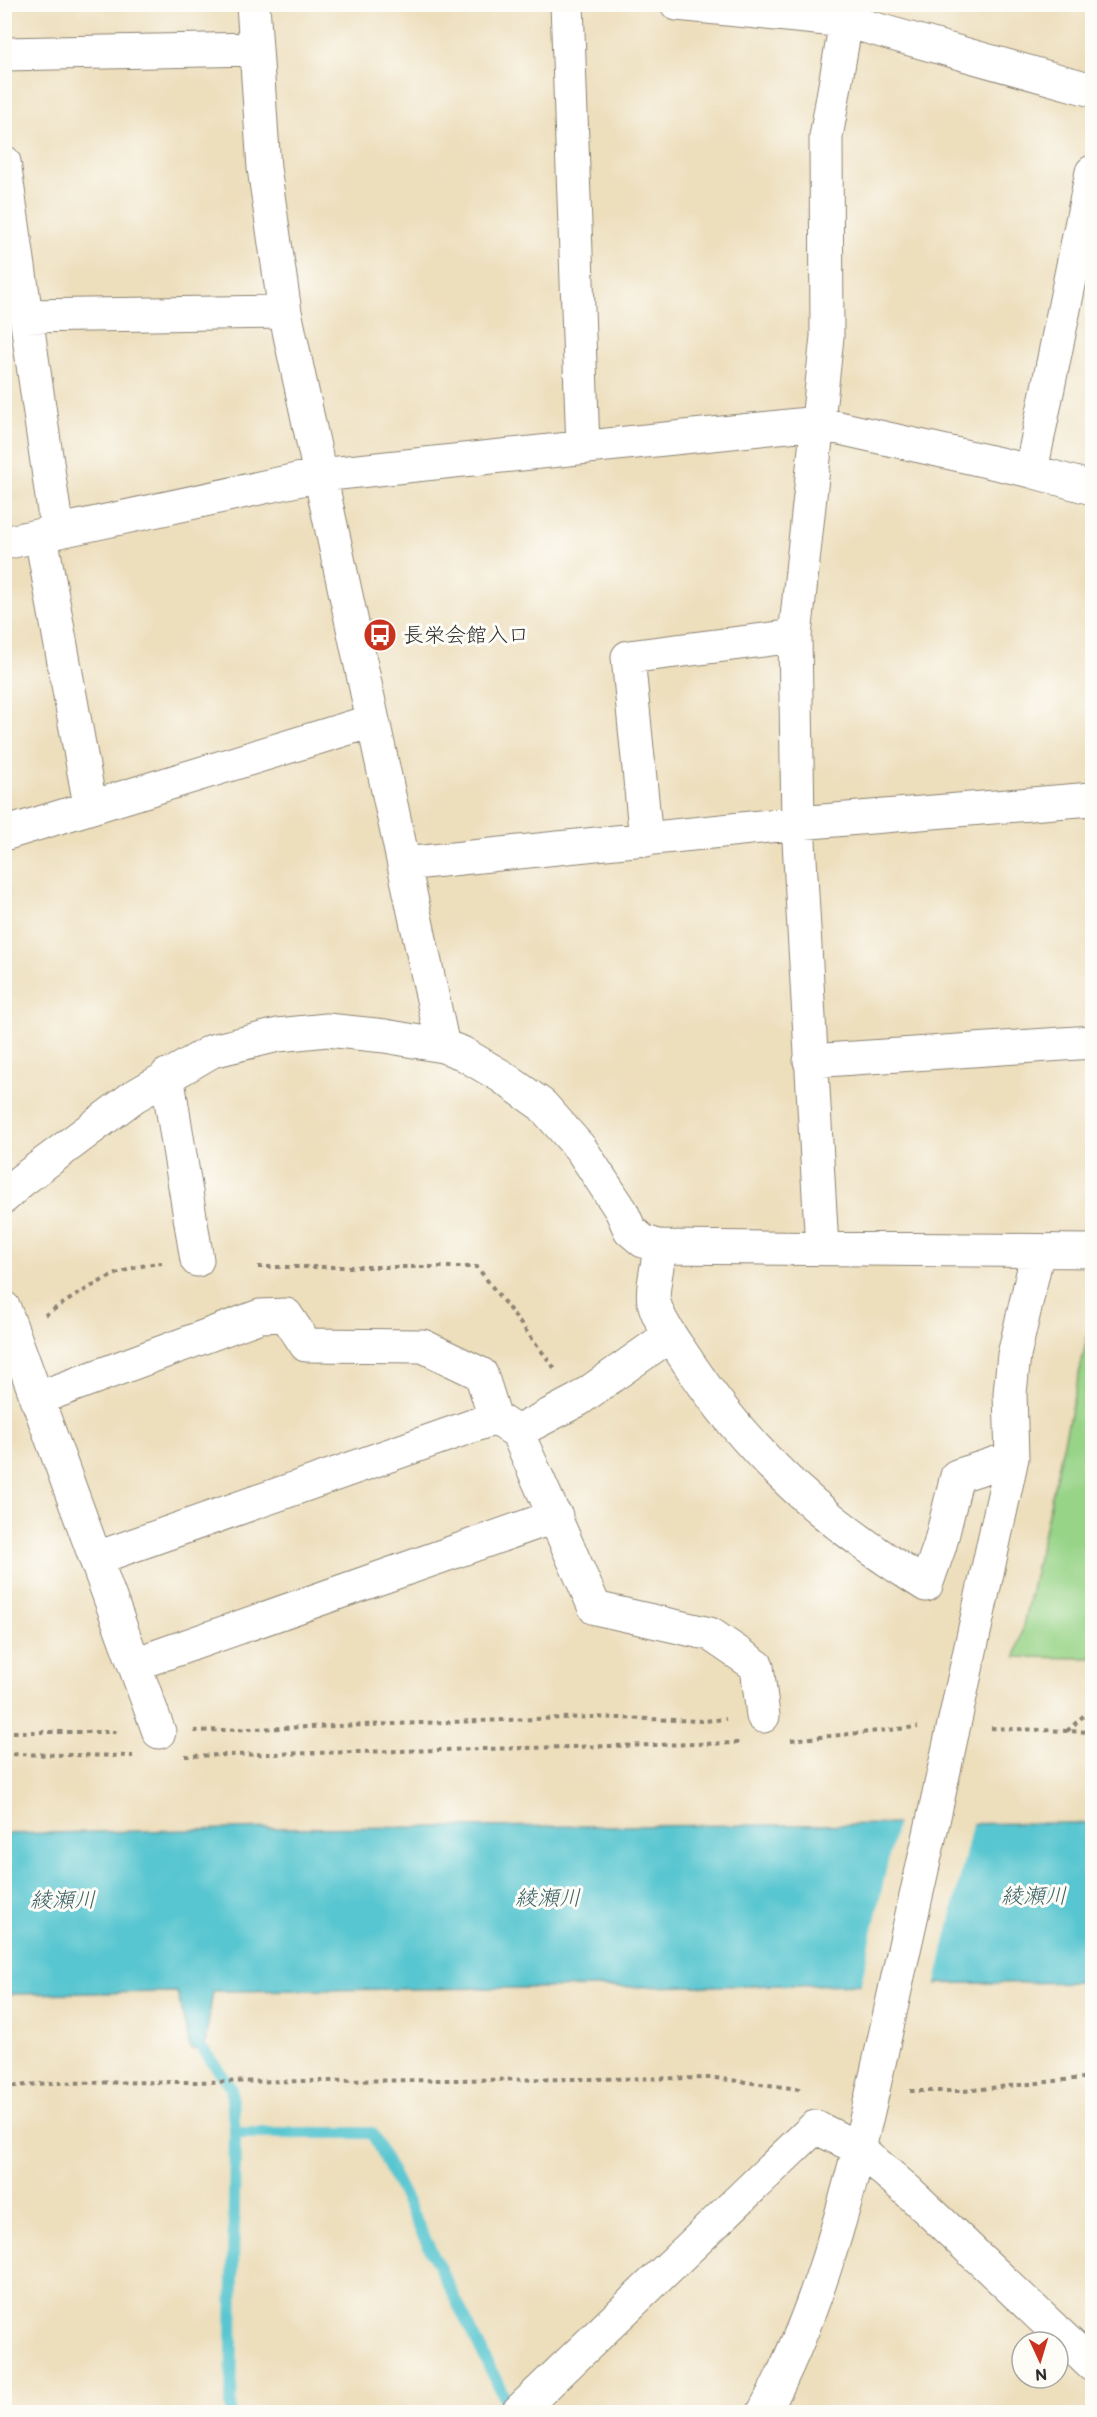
<svg xmlns="http://www.w3.org/2000/svg" width="1097" height="2417" font-family="'Balsamiq Sans','Klee One',sans-serif">
<style>
.green{fill:#98d488;stroke:#62805a;stroke-width:1.5}
.water{fill:#59c6d0;stroke:#42787e;stroke-width:1.5}
.pier{fill:#eddebc}
.lines{fill:none;stroke-linecap:round;stroke-linejoin:round}
.stream{stroke:#59c6d0;stroke-width:12}
.minor-casing{stroke:#8c8474;stroke-width:35}
.path{stroke:#8c8474;stroke-width:4;stroke-dasharray:4.5 4.5;stroke-linecap:butt}
.minor{stroke:#fff;stroke-width:33}
.labels{text-anchor:middle;stroke-width:6;stroke-linejoin:round;paint-order:stroke}
.poi-label{font-size:21px;fill:#2b2b2b;stroke:#fdfcf7;text-anchor:start}
.water-label{font-size:22px;font-style:italic;fill:#3b6165;stroke:#fdfcf7}
</style>
<rect width="100%" height="100%" fill="#fdfcf7"/>
<filter id="ink" filterUnits="userSpaceOnUse"><feTurbulence type="fractalNoise" baseFrequency=".0167" numOctaves="2"/><feDisplacementMap in="SourceGraphic" scale="12" xChannelSelector="R" yChannelSelector="G"/><feConvolveMatrix kernelMatrix="1 2 1 2 8 2 1 2 1" color-interpolation-filters="sRGB"/></filter>
<filter id="wash" filterUnits="userSpaceOnUse"><feTurbulence type="fractalNoise" baseFrequency=".008" numOctaves="4" result="noise"/><feDisplacementMap in="SourceGraphic" scale="24" xChannelSelector="R" yChannelSelector="G"/><feGaussianBlur stdDeviation="1.35" result="paint"/><feColorMatrix in="noise" values="0 0 0 0 0 0 0 0 0 0 0 0 0 0 0 0 0 1.4 0 .05"/><feComposite in="paint" operator="in"/></filter>
<g filter="url(#wash)">
<rect width="100%" height="100%" fill="#eddebc"/>
<path class="green" d="M1092,1316V1658L1016,1657Z"/>
<path class="water" d="M1092,1823V1982L213,1991L204,2051L191,2050L177,1992L5,1994L4,1834L280,1828Z"/>
<path class="pier" d="M973,1820L935,1987L860,1988L897,1821Z"/>
<g class="lines">
<path class="stream" d="M204,2051L231,2087L235,2133H372L512,2412
M231,2412L235,2133"/>
</g>
</g>
<g filter="url(#ink)">
<g class="lines">
<defs>
<path id="minor" d="M253,4L264,168L285,312L443,1046
M567,4L583,447
M677,4L846,21L1092,90
M4,54L256,49
M4,162L57,532
M26,316L285,312
M1031,471L1092,172
M41,536L90,805
M4,543L320,475L817,423L1031,471L1092,488
M4,834L372,721
M646,840L628,657L795,636
M404,864L798,823L1092,799
M810,1061L1092,1042
M167,1075L197,1260
M4,1197L21,1181L133,1097L212,1051L278,1035L327,1030L385,1036L443,1046L462,1053L501,1076L542,1105L581,1149L621,1210L630,1230L643,1241L660,1247L1092,1251
M660,1247C659,1261 651,1290 654,1302C660,1325 678,1346 690,1365C753,1459 830,1526 926,1585L940,1545L957,1476L1012,1458
M822,1248L798,823L795,636L827,337L826,137L849,4
M4,1308L159,1732
M36,1399L260,1316L286,1315L306,1345L423,1346L481,1374L495,1418L517,1432L595,1608L710,1634L757,1666L763,1716
M517,1432L578,1400L670,1335
M97,1558L495,1418
M135,1664L556,1516
M518,2412L815,2127L858,2148L908,2191L1092,2365
M764,2412C835,2282 867,2117 899,1972C938,1801 975,1630 1012,1458L1010,1393L1014,1355L1038,1251"/>
</defs>
<use href="#minor" class="minor-casing"/>
<path class="path" d="M258,1267H477L556,1370
M45,1315C82,1292 117,1266 162,1263
M991,1728L1092,1732
M194,1731L592,1717L703,1721L726,1719
M1067,1731L1092,1708
M4,1732H121
M791,1740L918,1727
M4,1754L133,1756
M185,1756L739,1743
M4,2087L50,2083L715,2078L799,2089L801,2093
M910,2091H964L1092,2077"/>
<use href="#minor" class="minor"/>
</g>
</g>
<defs>
<symbol id="bus-disc" viewBox="-11 -11 22 22"><circle r="9.5" fill="#c8321e" stroke="#fdfcf7"/><path d="M-5-6H5V4H4V6H2V4H-2V6H-4V4H-5ZM-3.5-4V0h7V-4ZM-3.5 1.2v1.5H-2V1.2ZM2 1.2v1.5H3.5V1.2Z" fill="#fff"/></symbol>
</defs>
<g fill-rule="evenodd">
<use href="#bus-disc" x="361" y="616" width="38" height="38"/>
</g>
<g class="labels">
<g class="poi-label">
<text x="403" y="642">長栄会館入口</text>
</g>
<g class="water-label">
<text x="1034" y="1903">綾瀬川</text>
<text x="548" y="1905">綾瀬川</text>
<text x="63" y="1907">綾瀬川</text>
</g>
</g>
<rect width="1097" height="2417" fill="none" stroke="#fdfcf7" stroke-width="24"/>
<g transform="translate(1040 2360) rotate(176)"><circle r="28" fill="#fdfcf7" stroke="#a9a8a5" stroke-width="1.5"/>
<path d="M0-4.5L10 22L0 15L-10 22Z" fill="#c8321e"/>
<text y="-9" font-size="16" font-weight="bold" text-anchor="middle" fill="#2b2b2b">N</text>
</g>
</svg>
